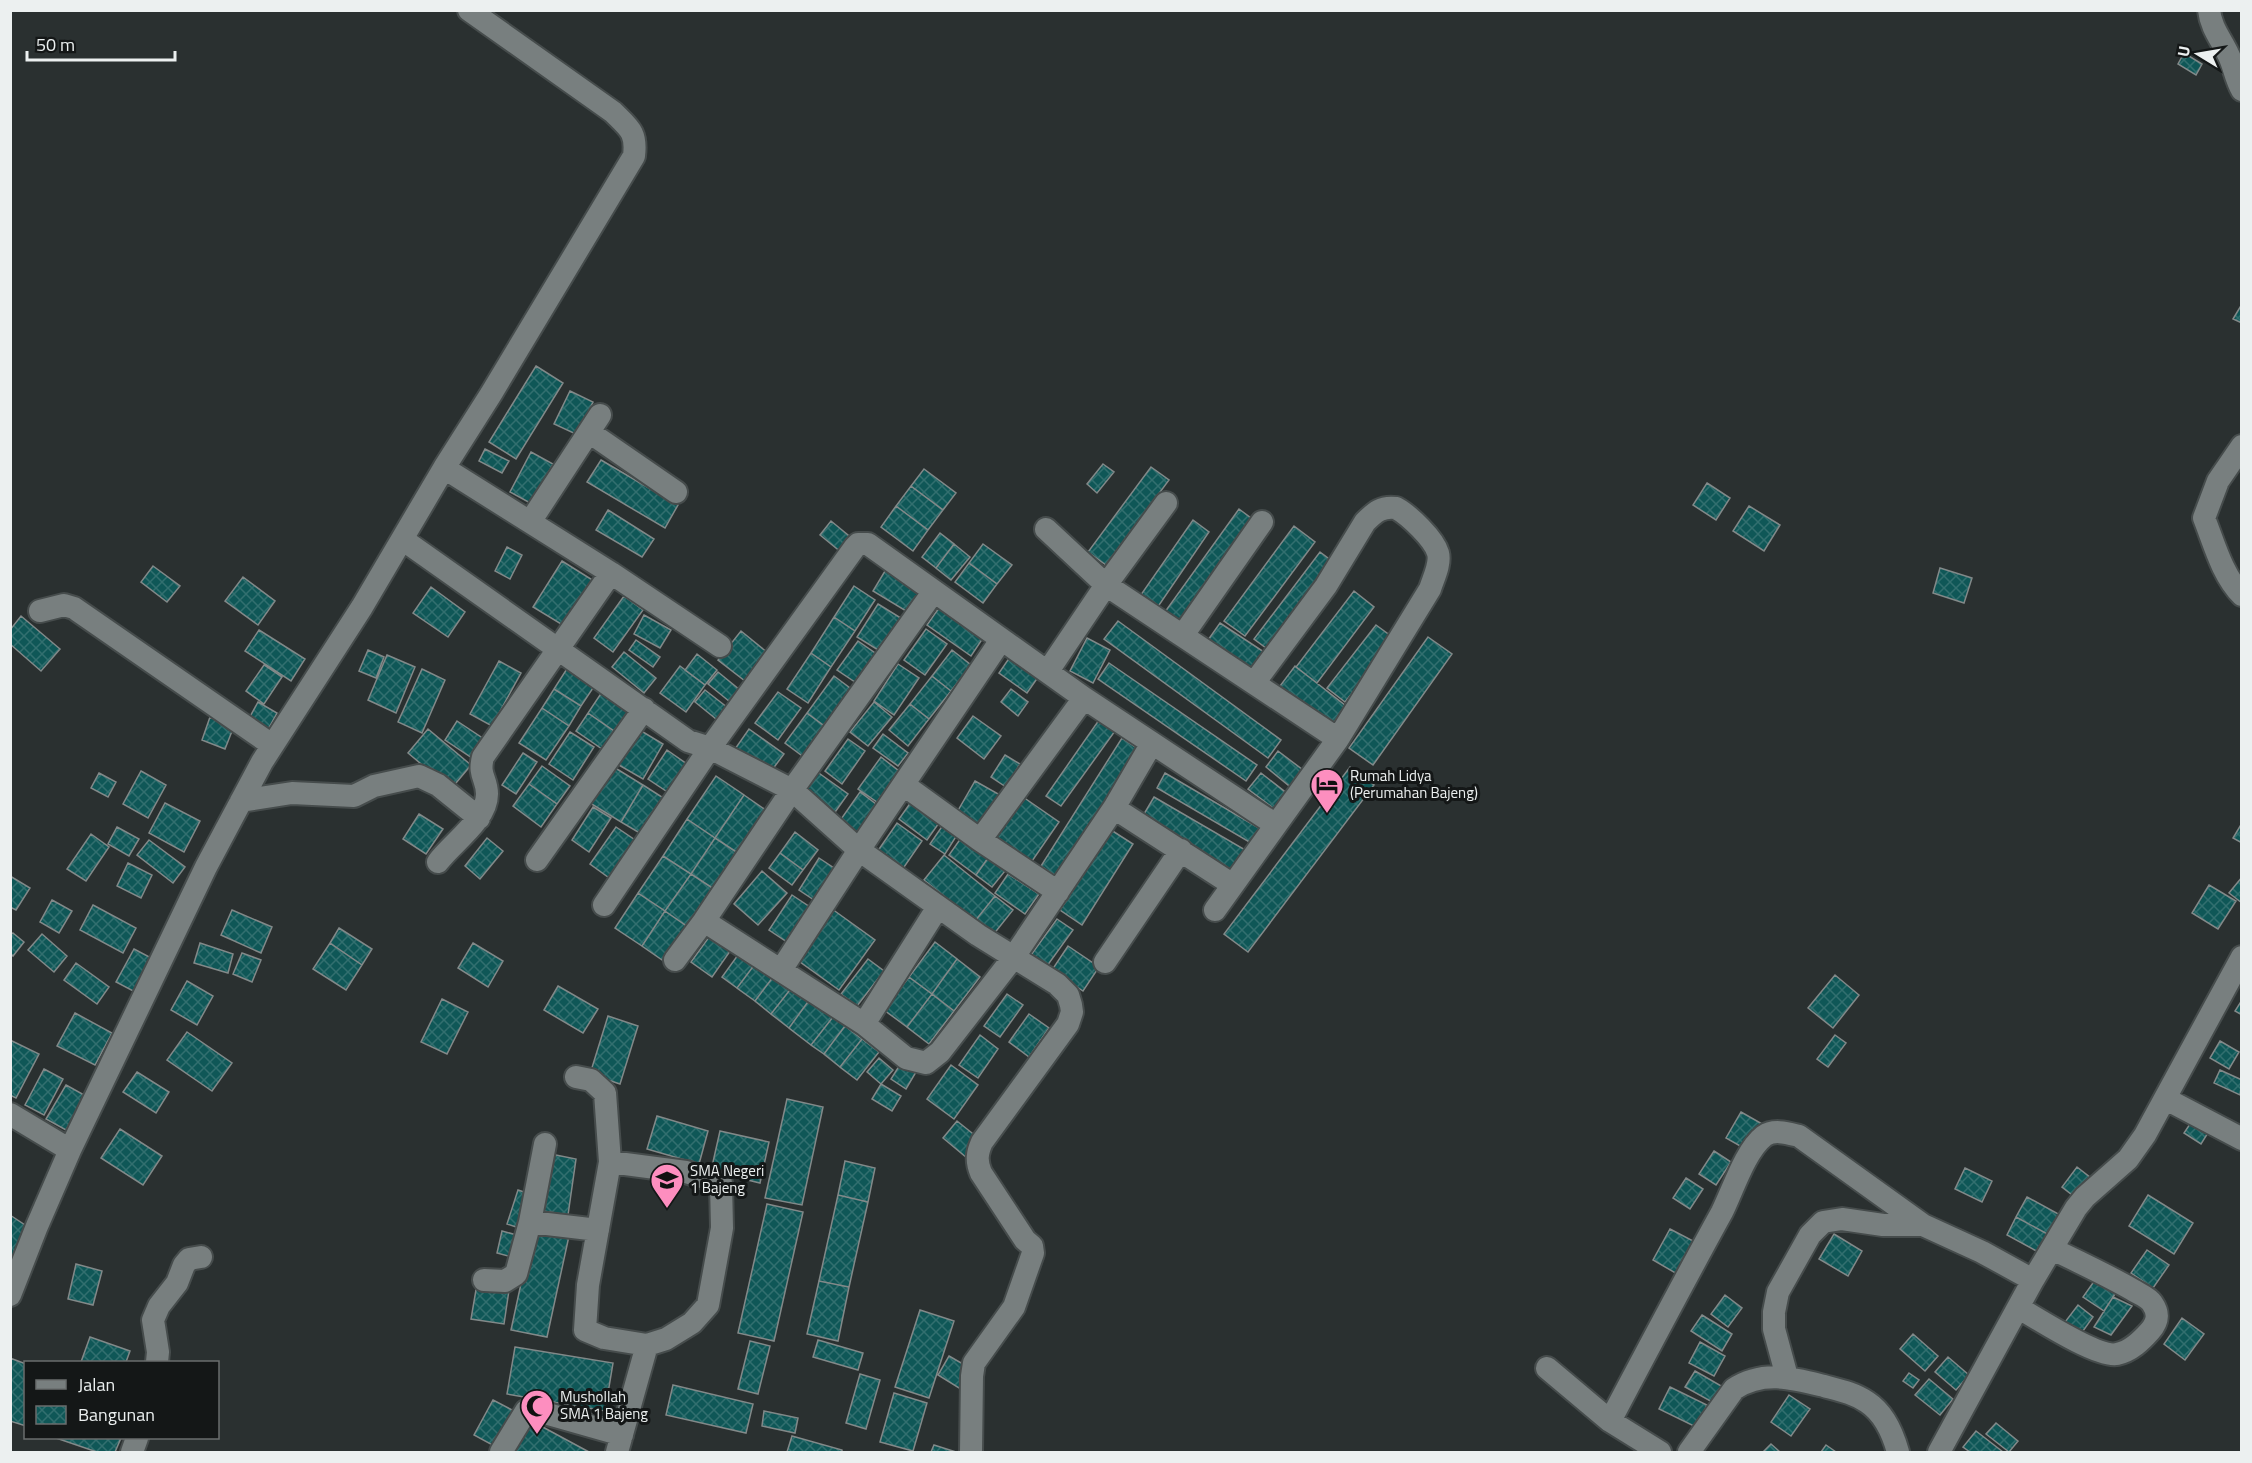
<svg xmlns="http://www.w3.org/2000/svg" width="2252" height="1463" font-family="'Titillium Web',sans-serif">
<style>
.building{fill:url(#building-cross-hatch);stroke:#828989;stroke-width:1.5}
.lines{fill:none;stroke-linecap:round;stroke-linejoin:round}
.minor-casing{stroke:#464c4c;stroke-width:26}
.minor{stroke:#787f7f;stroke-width:22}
.labels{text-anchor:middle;stroke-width:6;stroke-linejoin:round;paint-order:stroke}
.poi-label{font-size:15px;fill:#ecf0f0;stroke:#141717;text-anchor:start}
</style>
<defs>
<pattern id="building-cross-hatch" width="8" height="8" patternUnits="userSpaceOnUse" patternTransform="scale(1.5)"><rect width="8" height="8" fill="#0f5757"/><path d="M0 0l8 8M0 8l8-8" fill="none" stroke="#326f6f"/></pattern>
</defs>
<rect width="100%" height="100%" fill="#2a3030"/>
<path class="building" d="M2184,53L2202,64L2196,75L2178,64Z
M2242,304V323L2233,319Z
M536,366L563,383L516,459L489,442Z
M570,391L593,402L578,435L554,424Z
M485,449L509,461L502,473L479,461Z
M531,452L553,464L532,504L510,492Z
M601,460L678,505L665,528L587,482Z
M1103,464L1114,472L1097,493L1087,484Z
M1151,467L1169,480L1106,565L1088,552Z
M924,469L956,493L943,510L911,486Z
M1707,483L1730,498L1716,520L1693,505Z
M911,486L943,510L928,530L896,506Z
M896,506L928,530L913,551L881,527Z
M1749,506L1780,525L1764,551L1733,531Z
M1239,509L1255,521L1180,628L1162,616Z
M608,510L654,539L642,557L596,530Z
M1193,520L1209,532L1155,611L1138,599Z
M831,521L853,539L842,553L820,535Z
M1294,526L1315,542L1245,636L1224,621Z
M940,533L954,544L936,568L922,557Z
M954,544L970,557L951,580L936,568Z
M983,544L1012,565L997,584L969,563Z
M507,547L522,555L510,579L495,571Z
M1320,552L1336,564L1270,651L1254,639Z
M562,561L594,581L566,627L533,607Z
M969,563L997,584L983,603L955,582Z
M153,566L180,586L167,602L141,582Z
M888,566L926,589L911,614L873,591Z
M1940,568L1972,578L1964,603L1933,593Z
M243,577L275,601L258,625L225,601Z
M854,586L875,600L855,631L834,617Z
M431,587L465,612L448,637L413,613Z
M1354,591L1374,607L1317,683L1296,667Z
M624,596L643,610L613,652L594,638Z
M878,604L904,620L883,653L857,637Z
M941,605L985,635L971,656L927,625Z
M644,615L671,630L660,648L634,634Z
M21,616L60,649L41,671L10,644V630Z
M834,617L855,631L831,667L811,653Z
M1118,621L1281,740L1268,758L1104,639Z
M1220,623L1267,654L1255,673L1208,640Z
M1376,625L1395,639L1345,702L1327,688Z
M926,629L947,644L925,675L904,660Z
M259,630L305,659L291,681L245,651Z
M741,631L768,653L745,681L718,660Z
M1428,637L1452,654L1373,765L1349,748Z
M1087,638L1110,650L1093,683L1070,671Z
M636,640L660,657L653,667L629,650Z
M858,641L878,655L858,684L837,670Z
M368,650L384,657L376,678L359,671Z
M952,650L971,665L951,691L932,676Z
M624,652L656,678L644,693L612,667Z
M811,653L831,667L808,703L787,689Z
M697,654L717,670L705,685L685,670Z
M1012,654L1041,673L1027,693L999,673Z
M387,655L415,667L396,713L368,700Z
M499,661L521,673L492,726L470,714Z
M1109,663L1257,765L1246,781L1098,679Z
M570,664L597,682L581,706L554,689Z
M898,664L919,678L894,715L874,701Z
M264,665L282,677L264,704L246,691Z
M680,666L705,685L686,712L660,693Z
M1295,666L1346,706L1328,730L1277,690Z
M422,669L445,680L422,733L398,722Z
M718,672L745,694L735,706L708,684Z
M834,676L854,691L827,728L807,713Z
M932,676L951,691L929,719L910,704Z
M554,689L581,706L569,726L542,708Z
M1011,689L1028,702L1018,716L1001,702Z
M705,690L732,711L721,723L695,702Z
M602,692L629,710L614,731L588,713Z
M778,692L801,708L778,740L755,723Z
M258,702L277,713L265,735L246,724Z
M874,702L892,717L868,746L850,732Z
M910,704L929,719L908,746L889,730Z
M542,708L569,726L546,760L519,743Z
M588,713L614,731L602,749L576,731Z
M807,713L827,728L805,758L785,743Z
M973,716L1001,736L984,759L957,738Z
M210,717L234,726L225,749L202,740Z
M1099,720L1115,731L1061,806L1046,796Z
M457,721L484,739L472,758L445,740Z
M428,729L471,765L451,789L408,753Z
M638,729L663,744L643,779L617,764Z
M749,729L784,754L769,774L735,749Z
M570,732L594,747L573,780L549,764Z
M883,734L908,753L898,766L873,748Z
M1122,738L1138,749L1057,877L1041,866Z
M848,739L865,751L842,784L825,771Z
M667,750L687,764L669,793L648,779Z
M1278,751L1307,773L1294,790L1266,767Z
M523,753L537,762L516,794L502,785Z
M1005,755L1020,764L1006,787L991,777Z
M881,757L899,771L877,802L858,789Z
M542,766L570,786L557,804L529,784Z
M612,766L643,785L621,822L590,803Z
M1350,767L1374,785L1248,952L1224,934Z
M141,771L166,785L148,818L123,804Z
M816,771L848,794L833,815L801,792Z
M99,773L116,782L108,797L91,788Z
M1165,773L1259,828L1251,843L1157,788Z
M1261,773L1293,798L1281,814L1248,789Z
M716,776L744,795L715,838L687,819Z
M975,781L1000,795L981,828L956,814Z
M529,784L557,804L541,827L513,806Z
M643,785L665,799L643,835L621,822Z
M860,792L880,807L858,836L839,822Z
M744,795L767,811L738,853L715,838Z
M1023,797L1059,822L1030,864L994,838Z
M1154,797L1247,851L1234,873L1141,819Z
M911,802L939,823L927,840L899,819Z
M165,803L200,821L184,852L149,833Z
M593,807L611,818L589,852L572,840Z
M419,814L443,829L426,854L403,839Z
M687,819L715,838L691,874L663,856Z
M897,823L922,841L902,870L877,852Z
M2242,823V843L2233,838Z
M943,825L957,835L945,854L930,844Z
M117,827L139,839L129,856L108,844Z
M616,827L638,842L612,880L590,864Z
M1111,830L1133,844L1082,925L1060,910Z
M795,832L818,850L803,870L780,853Z
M91,834L109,847L86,881L67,869Z
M487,838L503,851L480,879L465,866Z
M715,838L738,853L714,889L691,874Z
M961,838L988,858L976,875L949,855Z
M149,840L185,867L173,883L137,855Z
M780,853L803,870L792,885L769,868Z
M944,855L995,896L975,921L924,880Z
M663,856L691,874L665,911L638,893Z
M819,858L834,868L814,900L799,890Z
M988,858L1005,871L992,887L976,875Z
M128,863L152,875L141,898L117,886Z
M762,871L787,893L758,925L734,904Z
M691,874L714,889L688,927L665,911Z
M1008,874L1039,894L1025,914L995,893Z
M10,876L30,888L16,910L10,907Z
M2242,877V903L2229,893Z
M2209,885L2236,901L2218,929L2192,913Z
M638,893L665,911L642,946L615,928Z
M792,895L813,909L790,944L769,930Z
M995,896L1013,910L993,935L975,921Z
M52,900L72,911L59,933L40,922Z
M93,905L136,928L123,953L80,930Z
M832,909L875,940L839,990L796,959Z
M232,910L272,927L261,953L221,935Z
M665,911L688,927L665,962L642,946Z
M1057,919L1073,930L1047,966L1031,955Z
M339,928L372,949L362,965L330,943Z
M13,933L24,942L13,956L10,953V935Z
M712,933L733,947L712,977L691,962Z
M42,934L67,956L54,972L28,950Z
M935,942L957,959L932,994L909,977Z
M200,943L233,954L228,973L194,963Z
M330,943L362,965L346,990L313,969Z
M473,943L503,961L488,987L458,968Z
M1068,946L1099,967L1083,991L1052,970Z
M743,948L758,960L737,988L722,977Z
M134,949L157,961L139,994L116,982Z
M242,953L261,960L252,982L233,974Z
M868,959L884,971L857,1006L841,994Z
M957,959L980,977L954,1011L932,994Z
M758,960L776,973L755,1001L737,988Z
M76,963L109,987L97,1004L64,980Z
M776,973L793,986L771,1014L755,1001Z
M1835,975L1859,995L1833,1028L1808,1008Z
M909,977L932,994L907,1027L884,1010Z
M187,981L213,996L197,1025L171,1010Z
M558,986L598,1009L583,1033L544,1010Z
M793,986L810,999L789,1028L771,1014Z
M932,994L954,1011L929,1044L907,1027Z
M1007,994L1023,1005L1000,1037L984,1026Z
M442,999L468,1012L447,1054L421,1042Z
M810,999L833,1017L811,1045L789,1028Z
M2242,1000V1015L2235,1011Z
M75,1013L112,1033L95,1065L57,1046Z
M1029,1014L1049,1028L1029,1057L1009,1042Z
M608,1016L638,1026L620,1084L590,1074Z
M833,1017L845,1026L824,1054L811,1045Z
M845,1026L862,1039L840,1067L824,1054Z
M187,1032L232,1063L212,1091L167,1060Z
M980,1035L998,1049L978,1078L959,1065Z
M1835,1035L1846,1043L1828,1067L1817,1059Z
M862,1039L879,1052L857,1080L840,1067Z
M10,1040L39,1054L16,1098L10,1095Z
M2220,1041L2239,1052L2229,1069L2210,1058Z
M879,1058L893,1070L881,1084L867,1072Z
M901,1063L916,1072L906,1089L891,1079Z
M951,1065L978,1085L954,1119L927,1099Z
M44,1069L63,1079L44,1115L25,1105Z
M2220,1070L2242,1080L2240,1095L2214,1083Z
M137,1072L169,1092L156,1113L123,1092Z
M881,1084L901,1096L892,1111L872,1099Z
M66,1085L86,1096L66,1130L46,1119Z
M787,1099L823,1107L802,1205L765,1198Z
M1741,1112L1764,1125L1749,1151L1726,1138Z
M657,1116L708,1131L699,1164L647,1149Z
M2194,1118L2211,1128L2201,1144L2184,1133Z
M957,1121L982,1141L967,1158L943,1138Z
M120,1129L162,1156L143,1185L101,1158Z
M720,1131L769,1142L760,1183L711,1171Z
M1714,1151L1731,1162L1716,1185L1699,1174Z
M546,1153L576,1159L568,1215L537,1210Z
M845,1161L875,1168L868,1202L838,1195Z
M2077,1167L2091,1178L2076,1198L2062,1187Z
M1965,1168L1992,1181L1982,1202L1955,1189Z
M1686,1178L1703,1189L1690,1209L1673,1198Z
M518,1190L533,1195L522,1229L507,1224Z
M838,1195L868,1202L849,1287L819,1281Z
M2148,1195L2193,1223L2174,1254L2129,1226Z
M2027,1197L2062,1216L2051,1236L2016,1217Z
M767,1204L803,1212L774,1341L738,1333Z
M10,1215L31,1229L12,1257L10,1256Z
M2016,1217L2051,1236L2042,1254L2007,1235Z
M533,1228L569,1236L547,1337L511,1330Z
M1670,1229L1697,1243L1679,1275L1653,1260Z
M502,1231L524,1237L519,1259L497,1253Z
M1834,1234L1862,1251L1848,1276L1819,1259Z
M2147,1250L2169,1265L2153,1288L2131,1273Z
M76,1264L102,1271L93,1305L68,1299Z
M2095,1280L2115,1294L2104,1311L2083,1297Z
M819,1281L849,1287L838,1341L807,1334Z
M477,1284L509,1290L504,1324L471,1319Z
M1725,1295L1742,1308L1728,1327L1711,1314Z
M2113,1297L2132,1306L2111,1335L2094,1327Z
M2078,1305L2093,1317L2078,1338L2062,1326Z
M920,1310L954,1321L929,1398L895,1387Z
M1702,1315L1732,1334L1722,1351L1691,1331Z
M2182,1318L2204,1334L2185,1360L2164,1344Z
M1913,1334L1938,1356L1925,1371L1900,1349Z
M90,1337L130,1351L126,1362H81Z
M818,1340L863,1353L858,1370L813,1357Z
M750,1341L770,1346L758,1394L738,1389Z
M1700,1342L1725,1356L1714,1376L1689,1363Z
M515,1347L613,1363L605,1411L507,1394Z
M949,1356L970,1368L959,1388L938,1375Z
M1948,1357L1969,1375L1956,1390L1935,1372Z
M10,1358L26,1364V1426L10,1421Z
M1695,1371L1723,1387L1714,1403L1685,1387Z
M1909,1373L1919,1380L1913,1388L1903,1381Z
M860,1374L880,1380L866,1429L846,1423Z
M1929,1379L1953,1399L1940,1415L1915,1395Z
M673,1385L753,1404L746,1433L666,1415Z
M1670,1387L1707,1405L1696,1427L1659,1409Z
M894,1393L927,1403L913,1451L880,1442Z
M1789,1395L1810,1409L1791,1436L1771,1422Z
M493,1400L518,1413L498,1448L474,1435Z
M764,1411L798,1418L795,1433L762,1426Z
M526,1418L589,1452H507Z
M1996,1423L2018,1441L2009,1452L1986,1434Z
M1976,1431L2003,1452H1970L1963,1447Z
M792,1436L842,1450V1452H787Z
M56,1438H121L115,1452H97Z
M1771,1444L1780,1452H1763Z
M934,1445L956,1452H931Z
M1826,1445L1836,1452H1821Z"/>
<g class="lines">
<defs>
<path id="minor" d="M2209,10C2211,28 2221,39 2228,54C2234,65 2235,78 2242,90
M589,432L676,492
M2242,446L2218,481L2204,518C2214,543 2222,575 2242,595
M530,522L600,415
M1046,529L1106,585L1338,739
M402,539L688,741L710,748L792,790L859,850L978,935L1057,984L1068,995L1071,1005L1072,1012L1068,1024L982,1142C977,1153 976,1161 981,1173L1025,1240L1032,1246L1033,1253L1014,1307L974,1363L972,1376L971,1452
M611,573L720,646
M40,611L64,605L74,608L272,745
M1183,635L1262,522
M1048,671L1106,585L1166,503
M1254,683L1326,586L1365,522C1375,512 1382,506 1396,508C1409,515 1434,539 1438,553C1441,564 1433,579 1430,589L1338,739L1276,825
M1152,743L1276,825L1215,910
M904,785L980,840L1058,892
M241,801L292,793L354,796L374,786L419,776L438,785L479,818
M1114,808L1233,885
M980,840L1084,698
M537,860L644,709
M438,862C453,842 487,820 487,794C487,778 478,776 483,757L611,573L444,468
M604,905L710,748L855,547L858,544H868L1084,698L1152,743L1114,808L1013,958L940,1052L926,1063L906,1058L864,1024
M704,921L864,1024L938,907
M675,960L704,921L792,790L934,591
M1105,962L1181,850
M781,970L859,850L1001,640
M576,1077L591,1080L605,1093L610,1162
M2166,1099L2242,1139
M10,1114L70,1150
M530,1222L545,1144
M484,1280L505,1281L516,1274L530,1222L598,1230
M10,1295L37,1226L70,1150L206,867L262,762L362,607L444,468L491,394L634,156C637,132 629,128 613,112L469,10
M2019,1308C2038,1319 2098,1358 2117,1354C2131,1351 2141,1341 2150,1331C2158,1322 2159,1313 2152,1303C2148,1297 2139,1294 2133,1290C2107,1275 2079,1262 2052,1249
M157,1362L158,1352L153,1320L159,1306L177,1283L184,1265L189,1259L201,1257
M1547,1368L1610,1421L1660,1452
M1787,1377L1774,1329V1312L1778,1292L1810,1235L1823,1222L1842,1219L1883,1225H1923
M1610,1421C1647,1351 1684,1281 1722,1212C1733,1190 1745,1151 1764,1136C1774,1129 1787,1133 1799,1136L1923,1225L1982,1252L2033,1280
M132,1452L137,1438
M501,1452L526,1411L534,1410L622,1435
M617,1452L647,1345L666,1339L692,1323L708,1305L722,1228L721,1183L686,1172L610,1162L588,1285L585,1330L604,1338L647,1345
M1689,1452L1734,1389C1763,1370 1792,1378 1824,1386C1839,1390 1854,1393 1867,1402C1884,1413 1893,1434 1898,1452
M1939,1452L2033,1280L2076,1208L2085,1197L2128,1159L2145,1135L2242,957"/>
</defs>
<use href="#minor" class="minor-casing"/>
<use href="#minor" class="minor"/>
</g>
<defs>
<symbol id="hotel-pin" viewBox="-11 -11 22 30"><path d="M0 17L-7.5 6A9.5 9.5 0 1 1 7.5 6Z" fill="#fd8ebf" stroke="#141717"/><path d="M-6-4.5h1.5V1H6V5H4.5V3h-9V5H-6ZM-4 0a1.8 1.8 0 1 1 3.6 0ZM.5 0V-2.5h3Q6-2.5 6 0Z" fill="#111"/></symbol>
<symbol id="school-pin" viewBox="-11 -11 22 30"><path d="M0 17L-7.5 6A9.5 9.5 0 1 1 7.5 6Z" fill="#fd8ebf" stroke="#141717"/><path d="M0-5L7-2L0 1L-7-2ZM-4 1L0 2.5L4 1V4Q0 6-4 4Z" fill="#111"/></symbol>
<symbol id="mosque-pin" viewBox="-11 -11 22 30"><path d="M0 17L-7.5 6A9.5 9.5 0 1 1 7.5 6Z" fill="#fd8ebf" stroke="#141717"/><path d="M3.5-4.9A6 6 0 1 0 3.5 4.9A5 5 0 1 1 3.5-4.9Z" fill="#111"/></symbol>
</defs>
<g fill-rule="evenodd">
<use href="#hotel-pin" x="1308" y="766" width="38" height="52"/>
<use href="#school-pin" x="648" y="1161" width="38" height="52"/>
<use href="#mosque-pin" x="518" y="1387" width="38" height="52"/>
</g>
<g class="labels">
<g class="poi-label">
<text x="1350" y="781">Rumah Lidya<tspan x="1350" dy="17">(Perumahan Bajeng)</tspan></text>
<text x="690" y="1176">SMA Negeri<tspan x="690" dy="17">1 Bajeng</tspan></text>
<text x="560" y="1402">Mushollah<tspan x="560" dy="17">SMA 1 Bajeng</tspan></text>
</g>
</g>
<rect width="2252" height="1463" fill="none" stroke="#ecf0f0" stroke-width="24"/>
<rect x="24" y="1361" width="195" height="78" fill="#141717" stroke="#6a6e6e" stroke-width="1.5"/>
<rect x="36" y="1380" width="30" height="9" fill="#787f7f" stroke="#6a6e6e" stroke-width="1.5"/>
<text x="78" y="1391" font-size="18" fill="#ecf0f0">Jalan</text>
<rect x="36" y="1406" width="30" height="18" fill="url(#building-cross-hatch)" stroke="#6a6e6e" stroke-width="1.5"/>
<text x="78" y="1421" font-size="18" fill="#ecf0f0">Bangunan</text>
<g transform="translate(2198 54) rotate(281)" stroke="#141717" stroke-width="4.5" paint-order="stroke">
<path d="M0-4.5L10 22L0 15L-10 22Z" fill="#ecf0f0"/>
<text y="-9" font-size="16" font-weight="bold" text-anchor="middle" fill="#ecf0f0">U</text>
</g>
<path d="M27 51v9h148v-9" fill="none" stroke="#ecf0f0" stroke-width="3"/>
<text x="36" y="51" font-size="18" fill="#ecf0f0" stroke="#141717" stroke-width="4.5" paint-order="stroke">50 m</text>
</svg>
